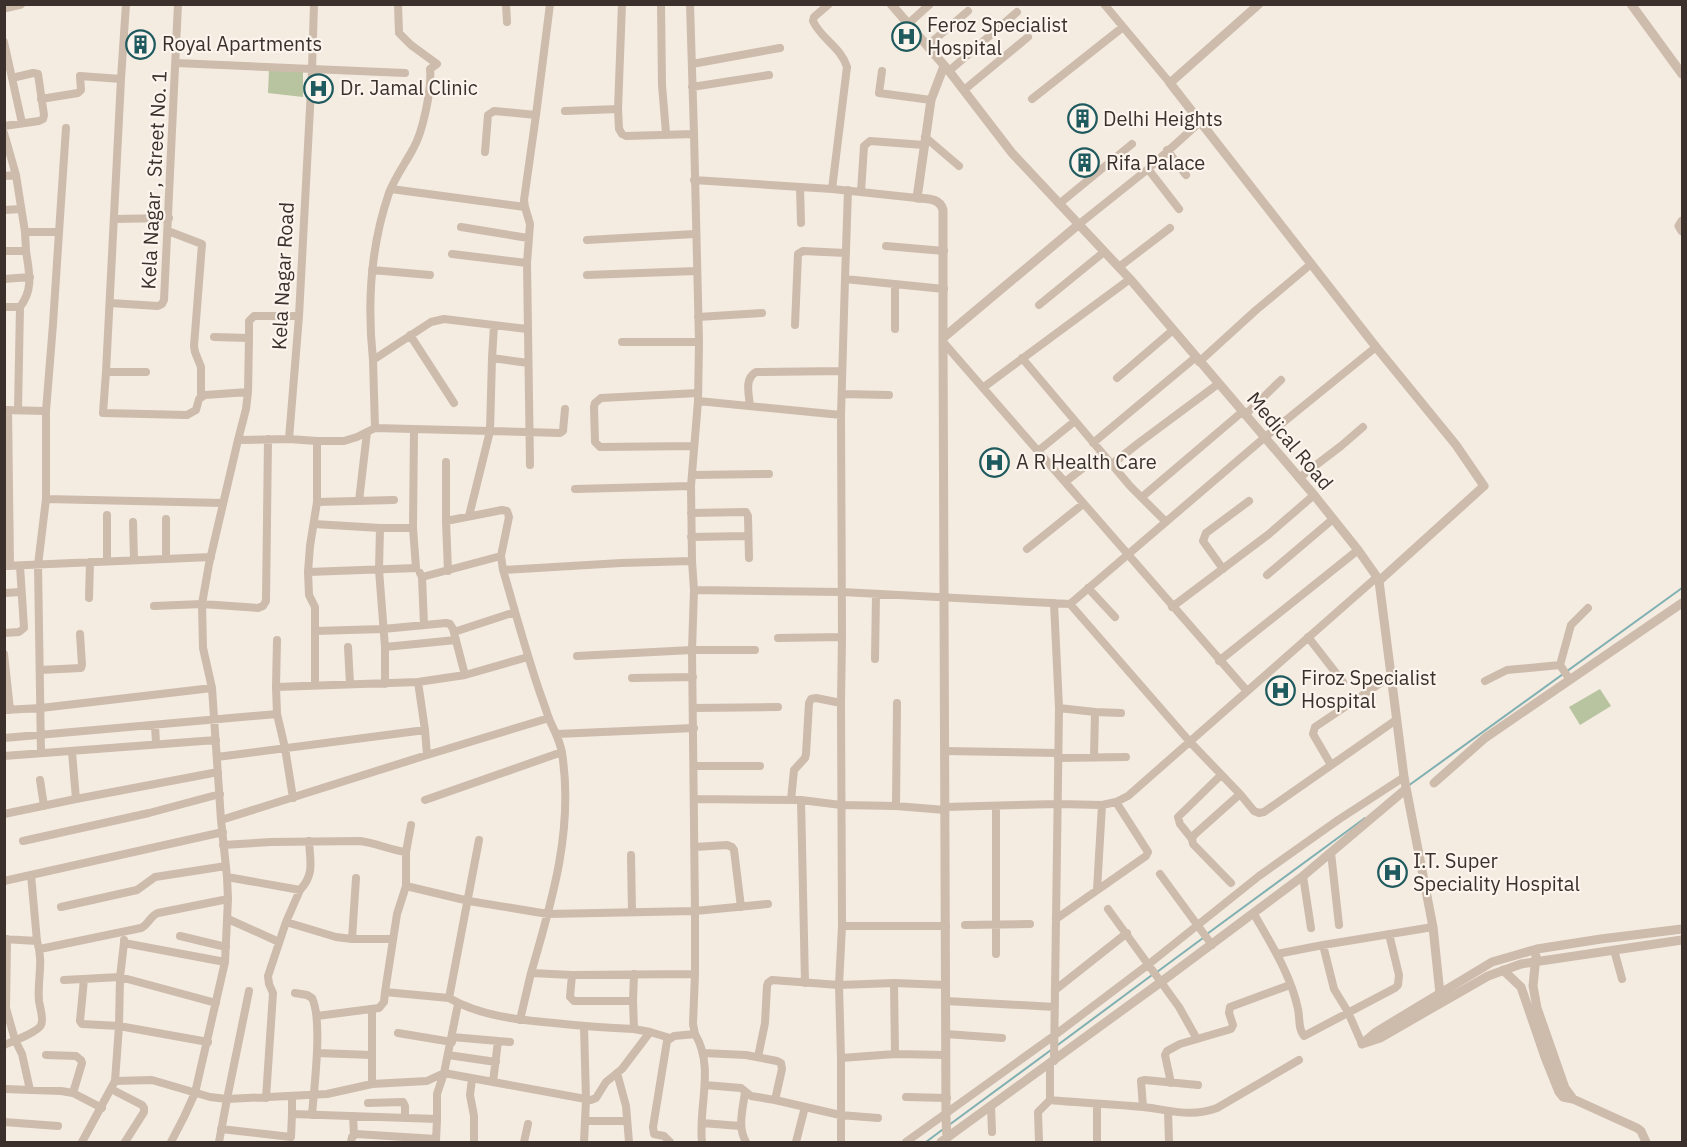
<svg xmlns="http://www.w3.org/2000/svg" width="1687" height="1147" font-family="'IBM Plex Sans',sans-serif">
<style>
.green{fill:#b8c4a0}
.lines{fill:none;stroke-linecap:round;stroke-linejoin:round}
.stream{stroke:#7fb0b2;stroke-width:2}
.minor{stroke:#cdbbac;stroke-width:8}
.tertiary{stroke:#cdbbac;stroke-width:9}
.labels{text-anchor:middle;stroke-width:4.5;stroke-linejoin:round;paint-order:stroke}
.poi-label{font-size:20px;fill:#3b302b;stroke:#fbf5ee;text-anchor:start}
.street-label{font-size:20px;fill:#3b302b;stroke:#fbf5ee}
</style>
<rect width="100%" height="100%" fill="#f4ebe1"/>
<path class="green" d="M269,69L303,71V97L268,93Z
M1600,689L1611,706L1580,725L1569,707Z"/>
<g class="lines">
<path class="stream" d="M1408,786L1682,588
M1207,934L1365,818
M1157,972L1203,938
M1055,1047L1152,975
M949,1125L1051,1050
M926,1142L942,1130"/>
<path class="minor" d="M314,4L312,70L299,316L289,439L317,441V502L310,546L308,572L309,595L315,607V685
M398,4L399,33L411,45L437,64L430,69C432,88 423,132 413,149C405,164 395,177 389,193C370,248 367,303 373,360L431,322L444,319L527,329
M506,4L507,22
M661,4L662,85L666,133
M829,4L814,17L813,21C821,39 841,47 847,67L832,189
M1104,4L1170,83
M908,24L930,4
M4,42L22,123
M927,46L968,11
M176,63L405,73
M692,64L780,48
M882,71L879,93L931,100
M949,71L1017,12
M692,87L769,75
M964,90L1028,37
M41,99L78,93L81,90L80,76L121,79
M1032,99L1123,27
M618,109L622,4
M565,111L618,109L619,129L622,134L626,136L694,134L690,4
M536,115L550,4
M4,126L39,121L43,119L44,115L38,74L33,73L12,78
M4,133L16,175L25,232
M694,134L699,342L698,401L691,486L692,561L694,590L692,650L695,911L768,904
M925,137L959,166
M1167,150L1186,175
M485,152L488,115L494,111L536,115L524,200L525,207
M1148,169L1179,209
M4,176L16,175
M694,180L832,189L917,198
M800,187L801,223
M391,189L525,207L530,224L527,263
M861,192L864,146L870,141L924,145
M1059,204L1132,144
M4,210L21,209
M114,219L169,218
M1078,225L1148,169L1200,122
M461,227L528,238
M168,231L202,244L194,346L195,352L201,367V396
M587,240L695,234
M886,246L944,251
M4,251H26L25,232H59L66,128
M452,254L527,263L530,465
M1119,267L1170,228
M372,270L430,275
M587,275L696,271
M4,279L30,277
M845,279L848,190
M110,303L158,306L162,304L164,300L178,4
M1039,305L1104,252
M4,307H20C34,289 29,272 26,251
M698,317L762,313
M795,325L798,254L803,251L846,253
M895,329V284
M410,335L454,403
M214,337L249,338V321L254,316H299
M622,342H699
M943,342L1247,691
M492,358L528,363
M1022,358L1130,486L1166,522
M373,360L375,428
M1199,362L1255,311L1311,264
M106,372L121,79L126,4
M146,372H106L103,413L187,415L196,410L199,399L205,395L248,392L246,409L238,440L209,564L202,604L203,648L212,688L221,820L227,877L228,899L225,962L195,1093L184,1117L171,1142
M1117,378L1173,330
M984,387L1130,279
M248,392L249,338
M842,394L889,395
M698,401L841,415L845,279L944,289
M750,406C749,394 744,379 756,372L842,371
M4,410L46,411L53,324L59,232
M8,410L10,566
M18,410L20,307
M1245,415L1281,380
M238,440L289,439
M317,441H344L357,437L375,428L490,431L492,358L494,326
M1093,443L1196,357
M694,446L600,447L595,442L594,407L595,403L601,398L698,393
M1038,451L1075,421
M1112,464L1140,442L1218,384
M692,475L769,474
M1299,478L1341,446L1363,427
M1065,482L1102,453
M575,489L691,486
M1142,497L1242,412
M46,499L223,503
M359,501L367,432
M317,502L394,500
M691,513L746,512L748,516L749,558
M107,515V561
M469,516L490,431L560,433L563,431L565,409
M446,521V462
M133,522L134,560
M314,524L380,528H413L414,430
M380,528L379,570L385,647
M691,537L748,536
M1027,549L1083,504
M166,559V519
M4,566L211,557
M1223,569L1203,541L1206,533L1249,501
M503,570L621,563L692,561
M448,571L446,521L502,510L507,511L509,517L501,556
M308,572L416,568L413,528
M420,573L422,577L424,625
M1267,575L1333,519
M422,577L501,556L503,570C515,611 526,652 540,693C543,701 546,710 549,719C554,730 560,740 562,753C574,829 552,901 531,973
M1088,588L1115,617
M694,590L842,592L1070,604L1190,742L1240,794L1194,835L1192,839L1193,844L1231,883
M4,593L21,592
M89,598L90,562
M1054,603L1059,708L1054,1061
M1070,604L1264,438L1376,347
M154,606L202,604L258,608L263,606L266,601L268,439
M1172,607L1269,534L1314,495
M315,631L383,629L446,623L450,624L453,629L465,675
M454,632L515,612
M4,633L19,632L24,628L20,566
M1308,637L1343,682
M778,638L842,637L841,415
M348,647L350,684
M4,654L10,710
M577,656L692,650H755
M875,659L876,594
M1219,661L1358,550
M40,670L81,668L82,665L80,634
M632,678L693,677
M1570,680L1560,665L1571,625L1588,608
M1485,681L1507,670L1560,665
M418,682L425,730L427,755
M385,684V647L456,640
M276,687L277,640
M693,708L778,707
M1059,708L1095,712L1094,757
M4,710L41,708L212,688
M1095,712L1121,713
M277,714L285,748L293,798
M155,726L156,743
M557,734L694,728
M4,738L277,714L276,687L418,682L465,675L528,657
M945,751L1058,753
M41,753L38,565L46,499V411
M4,756L216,740
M217,757L425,730
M1058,758L1126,757
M1331,765L1313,734L1315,727L1391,676
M694,766H760
M40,780L44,806
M1240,794L1254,811L1259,813L1264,812L1396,720
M76,799L218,772
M694,799L801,800L841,805L896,806L945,810
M425,800L562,752
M791,800L794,770L805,758L806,754L809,703L811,699L816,698L841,703L842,637
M801,800L805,983
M896,806L897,703
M945,807L1057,804L1102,805L1116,802L1128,796L1377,577
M4,814L76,799L72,752
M221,820L427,755L549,718
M1192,839L1180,824L1178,817L1221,775
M479,840L449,998C480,1016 519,1020 554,1023C581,1026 607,1028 634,1029L650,1032L670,1038
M23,841L149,813L220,794
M223,845L271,842L360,841C376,843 390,850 406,852L411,825
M695,847L727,845L732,847L734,850L741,907
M406,852V886L397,914L385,992L449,998
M1331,853L1339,925
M631,855L632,912
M1160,874L1212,945
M1303,876L1311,928
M227,877L300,890L286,922L336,937L352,939H392
M4,881L223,832
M406,886L469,901L548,914L695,911V974L572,975L531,973L520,1020
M300,890C315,874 310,861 309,841
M1097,890L1102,805
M61,907L137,890L155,877L226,866
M1108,909L1179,1007L1197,1039
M1254,914C1271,944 1291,975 1298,1009C1300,1018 1298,1029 1304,1036L1395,988L1398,985L1399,975L1389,934
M228,919L279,942
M1056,919L1146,856L1148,852L1116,802
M965,925L1030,924
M842,926H946
M180,936L226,947
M4,939L37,941L31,875
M7,939L6,1008L15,1040L22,1054L30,1090
M352,939L356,878
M124,940V943L225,962
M1323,945L1334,989L1348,1012L1362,1044
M40,949L141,928C148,925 150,916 158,913L228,899
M1614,950L1622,979
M996,954V806
M1277,954L1323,945L1433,927
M572,975L570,997L574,1001H633L634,974
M84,979L80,1021L82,1024L119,1026L208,1042
M64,980L120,977L216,1003
M894,983L895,1054
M1055,990L1127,933
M249,991L227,1099L327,1094L372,1084L427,1081L444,1073L591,1100L596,1098L606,1082L622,1069L650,1032
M295,993L307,995L312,998C323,1020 314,1088 312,1115
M633,1001L634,1029
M946,1001L1055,1007
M372,1010V1084
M317,1016L379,1008L384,1002L385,992
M584,1026L586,1100L584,1142
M398,1033L452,1042
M695,1034C715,1067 698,1107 702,1142
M946,1034L1002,1038
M452,1037L510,1042
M4,1045C13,1041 38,1032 41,1025C44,1019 40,1008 39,1001C37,981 44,961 37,941
M317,1053L372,1055
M703,1053L746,1055L777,1061L781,1063L782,1069L775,1100
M46,1055L76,1056L81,1060L82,1063L73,1093
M448,1055L496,1062
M758,1057L765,1023L767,986L768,983L772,980L839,985L894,983L946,985
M841,1058L895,1054L946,1055
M1050,1064V1100C1081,1103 1112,1104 1143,1107C1171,1110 1190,1118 1217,1108L1299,1060
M617,1073L626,1106L629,1142
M472,1079L470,1095L474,1116V1142
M115,1081L152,1080L210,1097L227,1099L219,1142
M493,1082L498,1041
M1171,1083L1165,1055L1167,1051L1180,1044L1231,1029L1233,1025L1229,1013L1230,1007L1290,985
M705,1085L741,1088L751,1096L775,1100L840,1115L878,1118
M4,1089L61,1091L73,1093L102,1108
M111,1089L142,1105L144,1108V1112L125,1142
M745,1092C743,1109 737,1127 746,1142
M292,1096V1114
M906,1097L947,1098
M266,1098L273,993L269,984L268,976L286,922
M368,1103L403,1102L405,1106V1118
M991,1106L992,1132
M1143,1107L1141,1081L1145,1080L1198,1085
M1168,1111L1169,1142
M353,1116L354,1135
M586,1121H627
M4,1122L58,1126
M702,1123L740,1126
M221,1129L291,1137L292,1114L437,1119V1094L444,1073L458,1004
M436,1141L437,1119
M82,1142L115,1081L119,1026L120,977L124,943
M351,1142L352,1137L356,1134L436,1139
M524,1142L528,1124
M670,1142L664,1136L654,1134L653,1127L667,1041L674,1036L695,1034L693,1024L695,974
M796,1142L805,1107
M841,1142V1058L839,985L842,926L841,703
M906,1142L1055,1035L1149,964L1259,876L1338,820L1404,777
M1039,1142L1038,1112L1050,1100
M1097,1142V1104"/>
<path class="tertiary" d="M891,4L949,71L1012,153L1130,279L1314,495L1358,550L1377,577L1379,581L1404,777L1433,927L1440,994L1442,1002
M1259,4L1170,83L1376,347L1456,445L1484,486L1379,581
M1631,4L1682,74
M4,8L21,4
M1682,221L1679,226L1682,231
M943,338V210C940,198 928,199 917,198L931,100L944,66
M1434,783L1485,738L1682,603
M1536,956L1533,986L1537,1008L1565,1088L1573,1099
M1503,970L1521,987L1545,1057L1559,1092L1563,1097L1573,1099L1637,1128L1641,1131L1646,1142
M1365,1043L1380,1038L1488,976L1521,964L1682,940
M1362,1044L1376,1032L1492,962L1537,949L1601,939L1682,929
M947,1138L946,1119L943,338L1078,225
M941,1142L1161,982L1303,876L1406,789"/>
</g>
<defs>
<symbol id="hospital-ring" viewBox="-11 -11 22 22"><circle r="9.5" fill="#fbf5ee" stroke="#1f5a5e" stroke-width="1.5"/><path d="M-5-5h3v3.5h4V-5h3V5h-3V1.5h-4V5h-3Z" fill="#1f5a5e"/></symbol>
<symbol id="building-ring" viewBox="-11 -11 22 22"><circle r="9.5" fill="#fbf5ee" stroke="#1f5a5e" stroke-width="1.5"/><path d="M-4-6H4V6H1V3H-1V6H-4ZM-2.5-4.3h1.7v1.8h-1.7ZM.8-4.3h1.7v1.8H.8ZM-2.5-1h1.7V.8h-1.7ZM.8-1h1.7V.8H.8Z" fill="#1f5a5e"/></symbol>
</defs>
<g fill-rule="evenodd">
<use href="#hospital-ring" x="890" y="20" width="33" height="33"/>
<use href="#building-ring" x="124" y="28" width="33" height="33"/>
<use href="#hospital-ring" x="302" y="72" width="33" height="33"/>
<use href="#building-ring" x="1066" y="102" width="33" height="33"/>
<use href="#building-ring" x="1068" y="146" width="33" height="33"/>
<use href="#hospital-ring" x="978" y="446" width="33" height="33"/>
<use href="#hospital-ring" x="1264" y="674" width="33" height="33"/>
<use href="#hospital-ring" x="1376" y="856" width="33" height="33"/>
</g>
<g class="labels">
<g class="poi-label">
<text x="927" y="32">Feroz Specialist<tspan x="927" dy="23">Hospital</tspan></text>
<text x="162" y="51">Royal Apartments</text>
<text x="340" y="95">Dr. Jamal Clinic</text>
<text x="1103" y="126">Delhi Heights</text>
<text x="1106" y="170">Rifa Palace</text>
<text x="1016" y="469">A R Health Care</text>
<text x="1301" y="685">Firoz Specialist<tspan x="1301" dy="23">Hospital</tspan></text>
<text x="1413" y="868">I.T. Super<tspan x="1413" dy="23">Speciality Hospital</tspan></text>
</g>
<g class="street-label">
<text transform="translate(154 180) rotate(-87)" y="7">Kela Nagar , Street No. 1</text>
<text transform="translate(283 276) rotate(-87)" y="7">Kela Nagar Road</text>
<text transform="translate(1290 441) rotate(50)" y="7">Medical Road</text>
</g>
</g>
<rect width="1687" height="1147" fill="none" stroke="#3b302b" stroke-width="12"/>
</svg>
